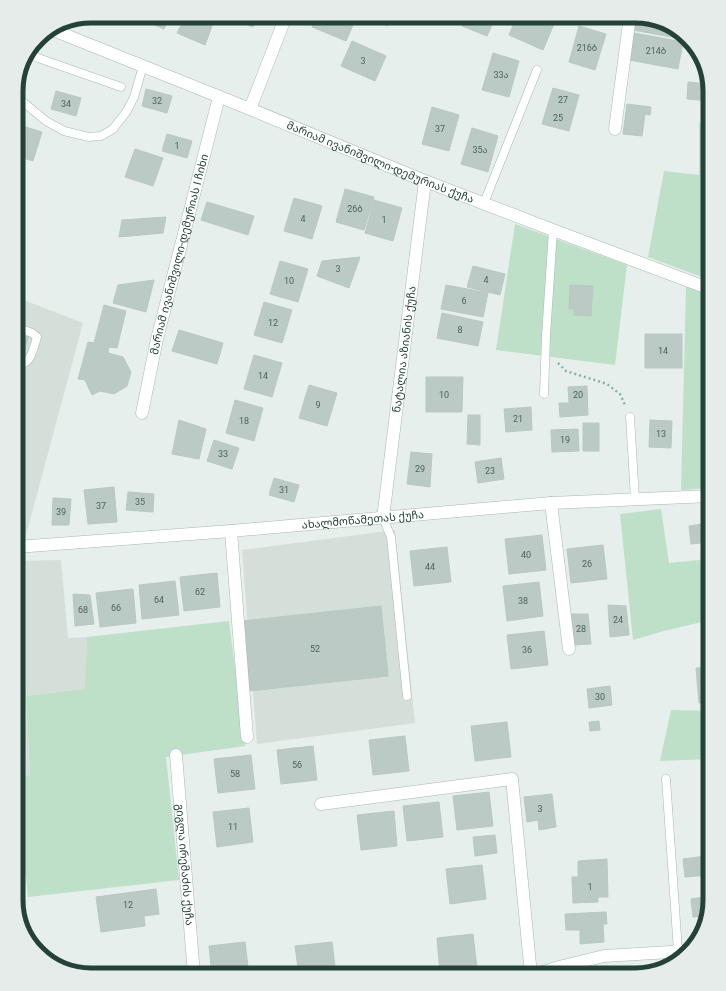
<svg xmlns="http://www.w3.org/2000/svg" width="726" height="991" font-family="Roboto,'Noto Sans Georgian',sans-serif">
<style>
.built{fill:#d4dfda}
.green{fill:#bfe0c8}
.building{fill:#bbcac4;stroke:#b8c9c2}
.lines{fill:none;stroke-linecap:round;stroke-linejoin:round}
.lane-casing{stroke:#a8b8b2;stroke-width:9}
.street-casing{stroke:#a8b8b2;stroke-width:13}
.path{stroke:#86b3a5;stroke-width:2.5;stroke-dasharray:2 3;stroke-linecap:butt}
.lane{stroke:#fff;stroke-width:8}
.street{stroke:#fff;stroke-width:12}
.labels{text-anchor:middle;stroke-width:3;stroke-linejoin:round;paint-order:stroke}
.number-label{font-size:9px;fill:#4a645c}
.street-label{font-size:11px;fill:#24423a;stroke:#f7fbf9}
.rim{fill:none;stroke:#24423a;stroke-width:5}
</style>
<rect width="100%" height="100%" fill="#e6efeb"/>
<path class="built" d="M16,297L83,323L26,535H16Z
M395,530L415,723L257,744L242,550Z
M61,560L68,638L87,637L86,689L26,696L30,775L16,777V561Z"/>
<path class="green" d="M699,123L710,125V280L648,257L664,171L699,175Z
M515,224L627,265L615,365L496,350Z
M686,286L710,296V488L681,490Z
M661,509L669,563L710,559V620L664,631L633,640L620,514Z
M229,621L245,746L166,757L179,880L28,897L16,789V777L30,775L26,696L85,689L87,637Z
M671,710L710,711V759L660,761Z"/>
<path class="building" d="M137,16H169L164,29L136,17Z
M186,16H210L215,18L205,45L177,33Z
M242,16H258L253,27L240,22Z
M316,16H357L346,41L312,27Z
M365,16H393L388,26Z
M466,16H496L487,36L462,26Z
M517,16H535L554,24L543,50L509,35Z
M636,16H640L673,26L682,36V39L633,30Z
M579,26L606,34L595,70L569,62Z
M634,33L683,42L678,69L629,60Z
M352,41L386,56L375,81L341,66Z
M493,53L519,61L509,97L482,90Z
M688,82L708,84L710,91V101L687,99Z
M553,88L579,95L574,113L548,104Z
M146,89L172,96L167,113L142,106Z
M56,91L81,98L76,116L51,109Z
M548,104L574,113L569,131L542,124Z
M627,104L651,107L650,115L645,114L642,136L623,134Z
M432,107L459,115L449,151L422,144Z
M16,124L42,132L33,161L16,156Z
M472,128L498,136L488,172L461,164Z
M167,134L192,141L187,158L162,151Z
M135,149L163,158L153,186L125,177Z
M345,189L374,197L364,230L336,222Z
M294,198L322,206L312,239L284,231Z
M374,200L402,208L393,241L365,233Z
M207,202L254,216L248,235L201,220Z
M166,217L163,233L119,237L122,220Z
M360,257L349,288L317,276L322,261Z
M280,261L308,269L298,302L270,294Z
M473,266L505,274L500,295L467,287Z
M154,280L146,312L113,303L118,285Z
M446,285L488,293L483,317L441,309Z
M570,285L593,286L591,316L574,315V309H569Z
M264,302L292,310L282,343L254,335Z
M104,305L126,311L117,348L109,347L108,353L123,357L131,372L127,386L114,394L100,391L92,395L85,380L78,379L88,342L94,343Z
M442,313L483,322L478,346L437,338Z
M179,330L223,343L217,364L172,351Z
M16,334L28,337L24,353L16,351Z
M645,334H682V368H645Z
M254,355L282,363L272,397L244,389Z
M426,377H463L462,412H426Z
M309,385L337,393L327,426L299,418Z
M587,386L588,415L560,417L559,403H569L568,387Z
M235,400L263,408L254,441L226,433Z
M531,407L532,430L506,432L504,409Z
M468,415H480V445L467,444Z
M179,420L206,429L199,459L172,454Z
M650,420L672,421L671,448L649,447Z
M583,423H599V451H583Z
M578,429L579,451L552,452L551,430Z
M214,440L239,448L232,469L207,461Z
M411,452L432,454L430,487L407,484Z
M501,458L504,479L478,483L475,462Z
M274,478L299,485L294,502L269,495Z
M114,487L117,522L88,524L84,490Z
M128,492L154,494L153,512L126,510Z
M53,498L71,499L69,525H52Z
M710,523V542L691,544L689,526Z
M542,535L546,570L509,574L505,539Z
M603,545L607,579L571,583L567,549Z
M447,547L451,582L414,586L410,551Z
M217,573L220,607L184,611L180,577Z
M175,581L179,615L142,619L139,585Z
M539,582L543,616L507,621L503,586Z
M133,589L136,623L100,627L96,593Z
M73,594L90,595L94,624L75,626Z
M608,605L626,606L629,635L610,637Z
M381,606L388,676L249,691L242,621Z
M570,614H588L591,644L573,645Z
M544,631L548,665L511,669L507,635Z
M710,667V702L699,703L696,668Z
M610,686L612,705L589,708L587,689Z
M599,721L600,730L590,731L589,722Z
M507,722L511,757L475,761L471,726Z
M405,736L409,771L373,775L369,740Z
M313,746L317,780L281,784L277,750Z
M251,755L255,789L218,793L214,759Z
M489,792L493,826L457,830L453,796Z
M552,794L556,827L539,830L538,820L527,822L524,797Z
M439,802L443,837L407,841L403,806Z
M249,808L253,842L217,847L213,812Z
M394,811L397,846L361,850L357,815Z
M495,835L497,853L475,856L473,837Z
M706,856L708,875L685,877L683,859Z
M607,859L608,897H598V902L573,903L572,877H578V861Z
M482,865L486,899L450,904L446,869Z
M156,889L159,914L144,916L145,926L101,932L96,897Z
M710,896V900L706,916L693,917L691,899Z
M606,912L607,924H603L604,942L580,944V930H566L565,914Z
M473,934L477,968L440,973L437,938Z
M245,942L249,975H212L209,946Z
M332,942L336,975H299L295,946Z
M646,972L635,975H613Z"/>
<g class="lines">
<defs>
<path id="lane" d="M34,44L32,51L34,55L38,58L121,87
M16,96L46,121L64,131L89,137L101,136L113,129L127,111L134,97L143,66
M484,203L537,70
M16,361C18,362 21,363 23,363C31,363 35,343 37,337L32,333L16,327
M544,394L546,336L553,230
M630,417L635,499
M383,518L391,537L407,696
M666,779L678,951"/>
<g id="street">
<path id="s1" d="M53,30L250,109L425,181L553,230L710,289"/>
<path d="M250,109L286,16"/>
<path d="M615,129L630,16"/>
<path id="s2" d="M142,413L157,339L219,97"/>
<path d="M551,503L569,649"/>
<path id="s3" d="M383,518L425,181"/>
<path d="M231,531L247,737"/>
<path id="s4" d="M16,547L231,531L551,503L710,496"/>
<path id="s5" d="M176,755L194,975"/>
<path d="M321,804L512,779L531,975"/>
<path d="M534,975L559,967L604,956L687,951"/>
</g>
</defs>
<use href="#lane" class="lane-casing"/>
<use href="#street" class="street-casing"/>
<path class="path" d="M558,363L566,371L607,384L620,394L626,407"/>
<use href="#lane" class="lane"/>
<use href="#street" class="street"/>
</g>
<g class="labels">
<g class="number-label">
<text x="587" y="51">216ბ</text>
<text x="656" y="54">214ბ</text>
<text x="363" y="64">3</text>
<text x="501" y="78">33ა</text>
<text x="563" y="103">27</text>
<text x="157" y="104">32</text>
<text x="66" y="107">34</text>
<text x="558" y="121">25</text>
<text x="440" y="132">37</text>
<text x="177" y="149">1</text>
<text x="480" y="153">35ა</text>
<text x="355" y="212">26ბ</text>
<text x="303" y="222">4</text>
<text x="384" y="223">1</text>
<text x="338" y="272">3</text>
<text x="486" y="283">4</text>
<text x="289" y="284">10</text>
<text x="464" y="304">6</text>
<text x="273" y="326">12</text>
<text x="460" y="333">8</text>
<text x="663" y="354">14</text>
<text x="263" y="379">14</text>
<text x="444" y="398">10</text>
<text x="578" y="398">20</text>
<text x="318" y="408">9</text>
<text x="518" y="422">21</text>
<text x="244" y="424">18</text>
<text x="661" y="437">13</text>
<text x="565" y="443">19</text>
<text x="223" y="457">33</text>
<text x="420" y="472">29</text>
<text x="490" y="474">23</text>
<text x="284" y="493">31</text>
<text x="140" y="505">35</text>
<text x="101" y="509">37</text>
<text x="61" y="515">39</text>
<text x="526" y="558">40</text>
<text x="587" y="567">26</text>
<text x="430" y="570">44</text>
<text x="200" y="595">62</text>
<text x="159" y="603">64</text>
<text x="523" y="604">38</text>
<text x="116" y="611">66</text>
<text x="83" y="613">68</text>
<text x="618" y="623">24</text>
<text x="581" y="632">28</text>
<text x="315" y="652">52</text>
<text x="527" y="653">36</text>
<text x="600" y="700">30</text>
<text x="297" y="768">56</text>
<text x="235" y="777">58</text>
<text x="540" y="812">3</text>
<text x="233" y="830">11</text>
<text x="590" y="890">1</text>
<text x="128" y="908">12</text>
</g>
<g class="street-label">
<text dy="4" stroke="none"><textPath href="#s1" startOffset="353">მარიამ ივანიშვილი-დემურიას ქუჩა</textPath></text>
<text dy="4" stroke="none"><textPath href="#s2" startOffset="163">მარიამ ივანიშვილი-დემურიას I ჩიხი</textPath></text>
<text dy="4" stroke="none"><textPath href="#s3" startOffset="170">ნატალია აზიანის ქუჩა</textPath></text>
<text dy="4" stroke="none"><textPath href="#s4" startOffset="348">ახალმოწამეთას ქუჩა</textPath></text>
<text dy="4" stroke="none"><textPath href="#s5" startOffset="110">გიგლა ირემაძის ქუჩა</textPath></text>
</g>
</g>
<path d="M0 0H726V991H0ZM91 23H635A68 68 0 0 1 703 91V900A68 68 0 0 1 635 968H91A68 68 0 0 1 23 900V91A68 68 0 0 1 91 23Z" fill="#e6ecea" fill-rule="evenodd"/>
<path class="rim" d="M91 23H635A68 68 0 0 1 703 91V900A68 68 0 0 1 635 968H91A68 68 0 0 1 23 900V91A68 68 0 0 1 91 23Z"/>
</svg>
